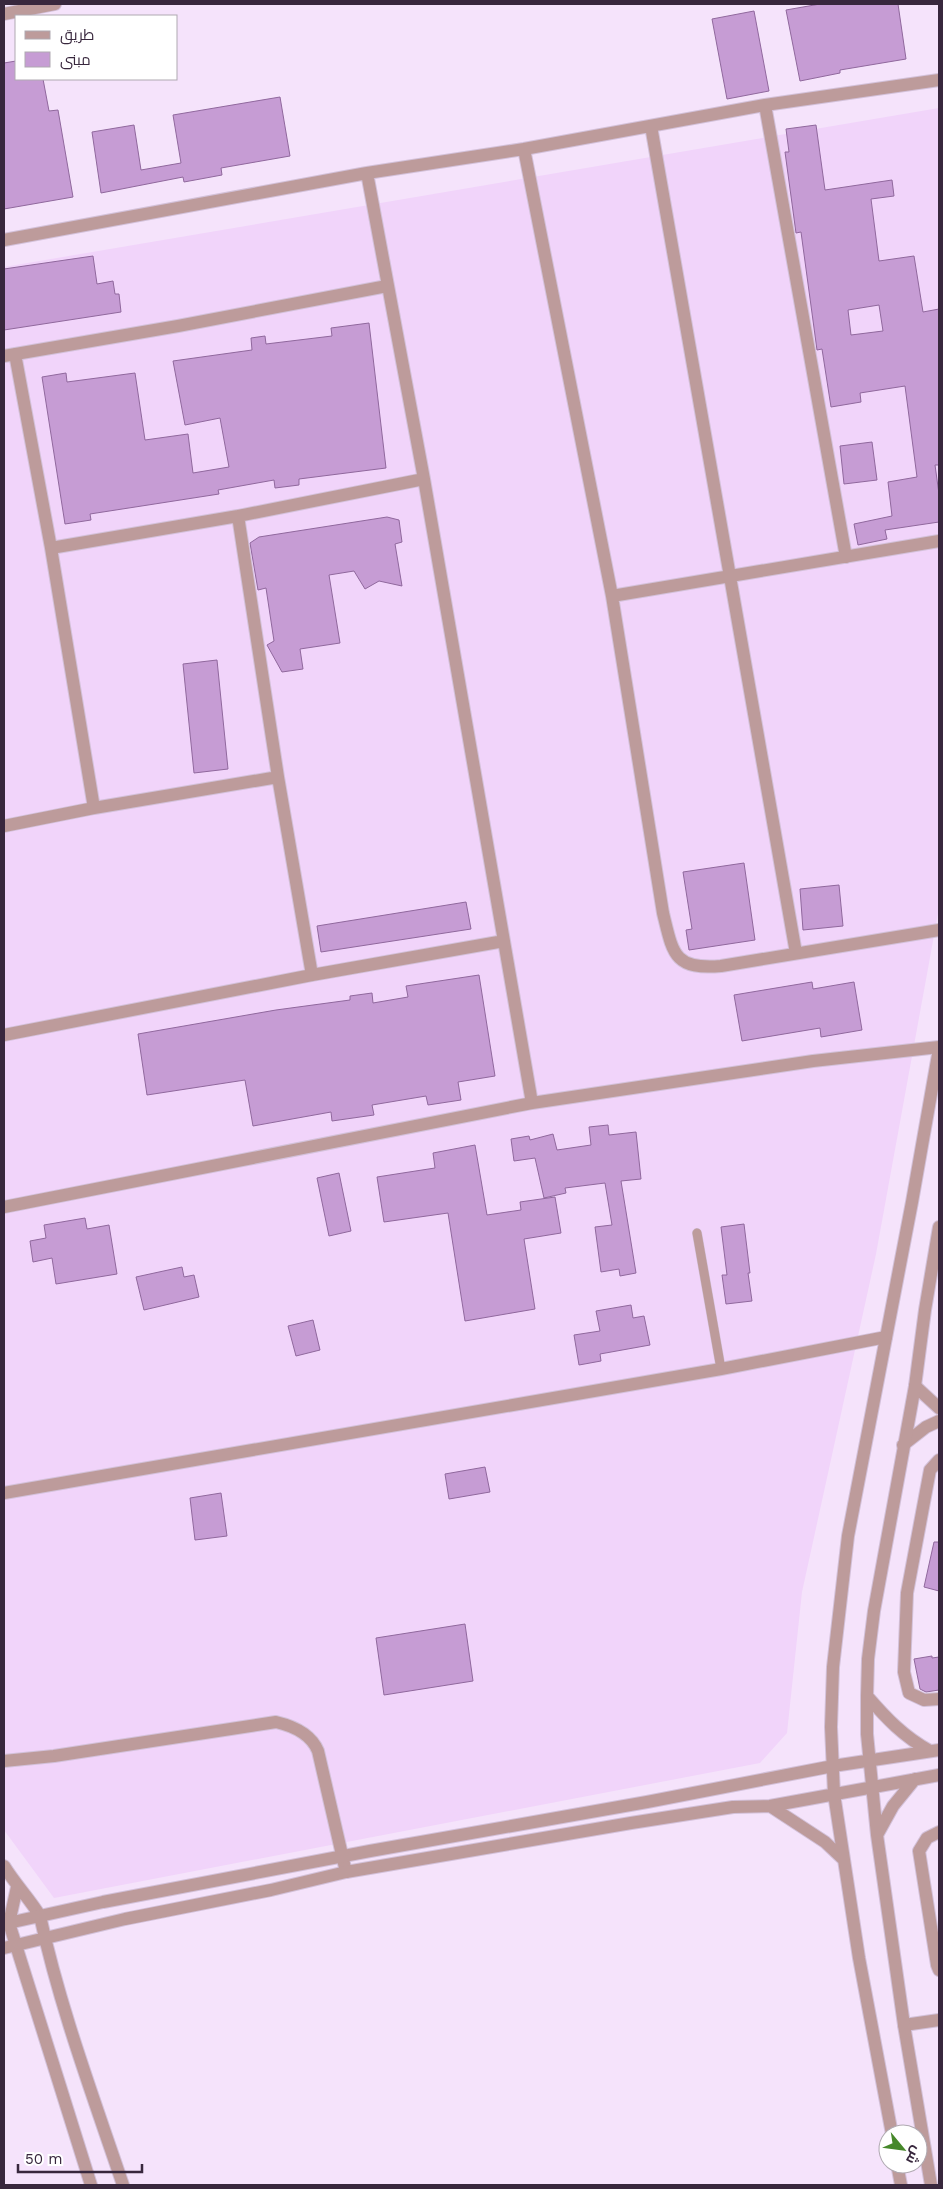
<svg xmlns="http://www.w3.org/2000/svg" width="943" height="2189" font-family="'Work Sans',Cairo,sans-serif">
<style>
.built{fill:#f1d4fa}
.building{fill:#c69cd4;stroke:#90689d;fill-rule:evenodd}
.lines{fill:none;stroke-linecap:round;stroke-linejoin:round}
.service-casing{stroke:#d3c1d9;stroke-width:10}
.minor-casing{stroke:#d3c1d9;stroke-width:14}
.tertiary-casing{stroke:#d3c1d9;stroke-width:14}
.service{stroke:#bd9b9b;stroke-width:9}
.minor{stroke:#bd9b9b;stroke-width:12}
.tertiary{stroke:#bd9b9b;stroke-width:12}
</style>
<rect width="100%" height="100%" fill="#f5e3fb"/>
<path class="built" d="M939,108V908L876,1254L802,1592L787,1733L760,1763L54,1898L4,1830V267Z"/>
<path class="building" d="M820,4H898L906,59L840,70V73L800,81L786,10Z
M754,11L769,91L727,99L712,19Z
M16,61V79H43L49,111L58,110L73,197L4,209V63Z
M280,97L290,156L221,168L222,175L184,182L183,177L101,193L92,132L134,125L141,170L181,163L173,115Z
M816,125L825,190L892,180L894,196L871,199L879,261L914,256L923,312L939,309V465H935L939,494V522L885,530L887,539L858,545L854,524L892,516L888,482L917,477L905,386L860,393L861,402L831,407L822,349L817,350L801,232L796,233L785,152H789L786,129ZM879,305L883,331L851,335L848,310Z
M93,256L97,284L113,281L115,294H119L121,312L4,330V269Z
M369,323L386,468L299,479V485L275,488L274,480L218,490L219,494L90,514L91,520L65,524L42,377L66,373L67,382L135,373L145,440L188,434L193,473L229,467L220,418L185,425L173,361L252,350L251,338L265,336L266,344L332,336L331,328Z
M872,442L877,480L844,484L840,446Z
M387,517L399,520L402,542L395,544L402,586L379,581L365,589L354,571L329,575L340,643L300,649L303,669L282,672L267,645L274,641L266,588L258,590L250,543L259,537Z
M217,660L228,769L194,773L183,664Z
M744,863L755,940L689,950L686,930L692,929L683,872Z
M839,885L843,926L803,930L800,889Z
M466,902L471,929L321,952L317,926Z
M479,975L495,1076L458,1082L461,1100L428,1105L426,1096L372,1105L374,1115L332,1121L331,1112L253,1126L245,1080L147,1095L138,1034L276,1010L350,1000V996L372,993L373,1003L408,997L406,986Z
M812,982L813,989L854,982L862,1030L821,1037L820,1028L742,1041L734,995Z
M608,1125L609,1135L636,1132L641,1179L621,1181L636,1273L620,1276L619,1269L601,1272L595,1227L612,1225L605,1183L565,1188L566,1193L544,1198L535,1158L514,1161L511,1139L529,1136L530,1140L553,1134L557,1150L591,1145L589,1127Z
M475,1145L487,1215L521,1210L520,1202L555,1197L561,1233L524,1239L535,1309L465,1321L448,1213L384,1222L377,1177L435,1168L433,1153Z
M339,1173L351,1231L329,1236L317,1178Z
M85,1218L87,1229L109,1225L117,1274L56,1284L52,1258L33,1262L30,1241L46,1238L44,1225Z
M744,1224L750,1273H748L752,1301L726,1304L722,1275H727L721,1227Z
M182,1267L184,1277L194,1275L199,1297L144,1310L136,1277Z
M631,1305L633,1318L644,1316L650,1345L600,1354L601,1361L579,1365L574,1335L600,1331L596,1311Z
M313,1320L320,1350L296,1356L288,1326Z
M485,1467L490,1492L449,1499L445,1474Z
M221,1493L227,1536L195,1540L190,1498Z
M934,1542H939V1591L924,1587Z
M465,1624L473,1681L384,1695L376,1638Z
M932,1656V1658L939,1657V1690L926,1692L920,1689L914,1659Z"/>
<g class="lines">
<defs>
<path id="service" d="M697,1233L721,1369"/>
<path id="minor" d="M4,14L55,4
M765,105L846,557
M651,126L796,953
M524,149L612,596L663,913C673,954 674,970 721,966L939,930
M367,173L424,479L532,1103
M4,240L367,173L524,149L765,105L939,80
M15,354L51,548L94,808
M4,356L178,326L387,286
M238,516L278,777L312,975
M51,548L238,516L424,479
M612,596L939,541
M4,826L94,808L278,777
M4,1035L312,975L504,941
M4,1207L532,1103L813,1061L939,1047
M915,1386L939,1408
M903,1445L926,1427L939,1421
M939,1460L930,1470L907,1593L904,1672L909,1693L924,1700L939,1699
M4,1493L721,1369L886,1337
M4,1761L54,1756L276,1722C293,1726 311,1734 318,1751L346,1872
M939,1832L927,1838L919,1851L937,1965L939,1970
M4,1866C15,1884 29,1898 40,1916
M9,1923L17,1887
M904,2025L939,2020"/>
<path id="tertiary" d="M867,1696C886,1718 904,1737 930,1751
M770,1806L825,1842L843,1859
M877,1835L893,1806L915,1779
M40,1916C60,2008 93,2096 123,2185
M9,1923L91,2185
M4,1924L103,1902L370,1851L647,1802L833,1766L939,1750
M4,1948L125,1919L271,1890L346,1872L631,1823L733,1807L770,1806L939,1775
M892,2134L859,1958L834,1794L831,1727L833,1667L848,1536L912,1202L939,1049
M897,2164L901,2185
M931,2185L904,2025L877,1835L867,1734V1696L868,1659L874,1611L915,1386L925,1310L939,1227"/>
</defs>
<use href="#service" class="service-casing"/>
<use href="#minor" class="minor-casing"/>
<use href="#tertiary" class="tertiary-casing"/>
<use href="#service" class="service"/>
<use href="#minor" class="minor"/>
<use href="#tertiary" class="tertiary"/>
</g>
<rect width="943" height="2189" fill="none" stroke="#38273d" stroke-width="10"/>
<rect x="15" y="15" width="162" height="65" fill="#ffffff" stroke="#afa9b1"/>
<rect x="25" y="31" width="25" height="8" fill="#bd9b9b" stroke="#afa9b1"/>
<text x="60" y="40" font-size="15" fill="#38273d">طريق</text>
<rect x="25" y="52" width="25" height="15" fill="#c69cd4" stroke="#afa9b1"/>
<text x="60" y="65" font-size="15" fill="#38273d">مبنى</text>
<g transform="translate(903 2149) rotate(119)"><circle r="24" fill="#ffffff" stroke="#afa9b1"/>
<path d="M0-4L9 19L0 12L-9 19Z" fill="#46882a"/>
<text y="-8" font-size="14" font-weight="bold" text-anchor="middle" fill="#38273d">ش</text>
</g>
<path d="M18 2164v8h124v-8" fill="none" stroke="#38273d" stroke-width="2.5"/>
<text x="25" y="2164" font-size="15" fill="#38273d" stroke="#ffffff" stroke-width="4" paint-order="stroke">50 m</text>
</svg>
